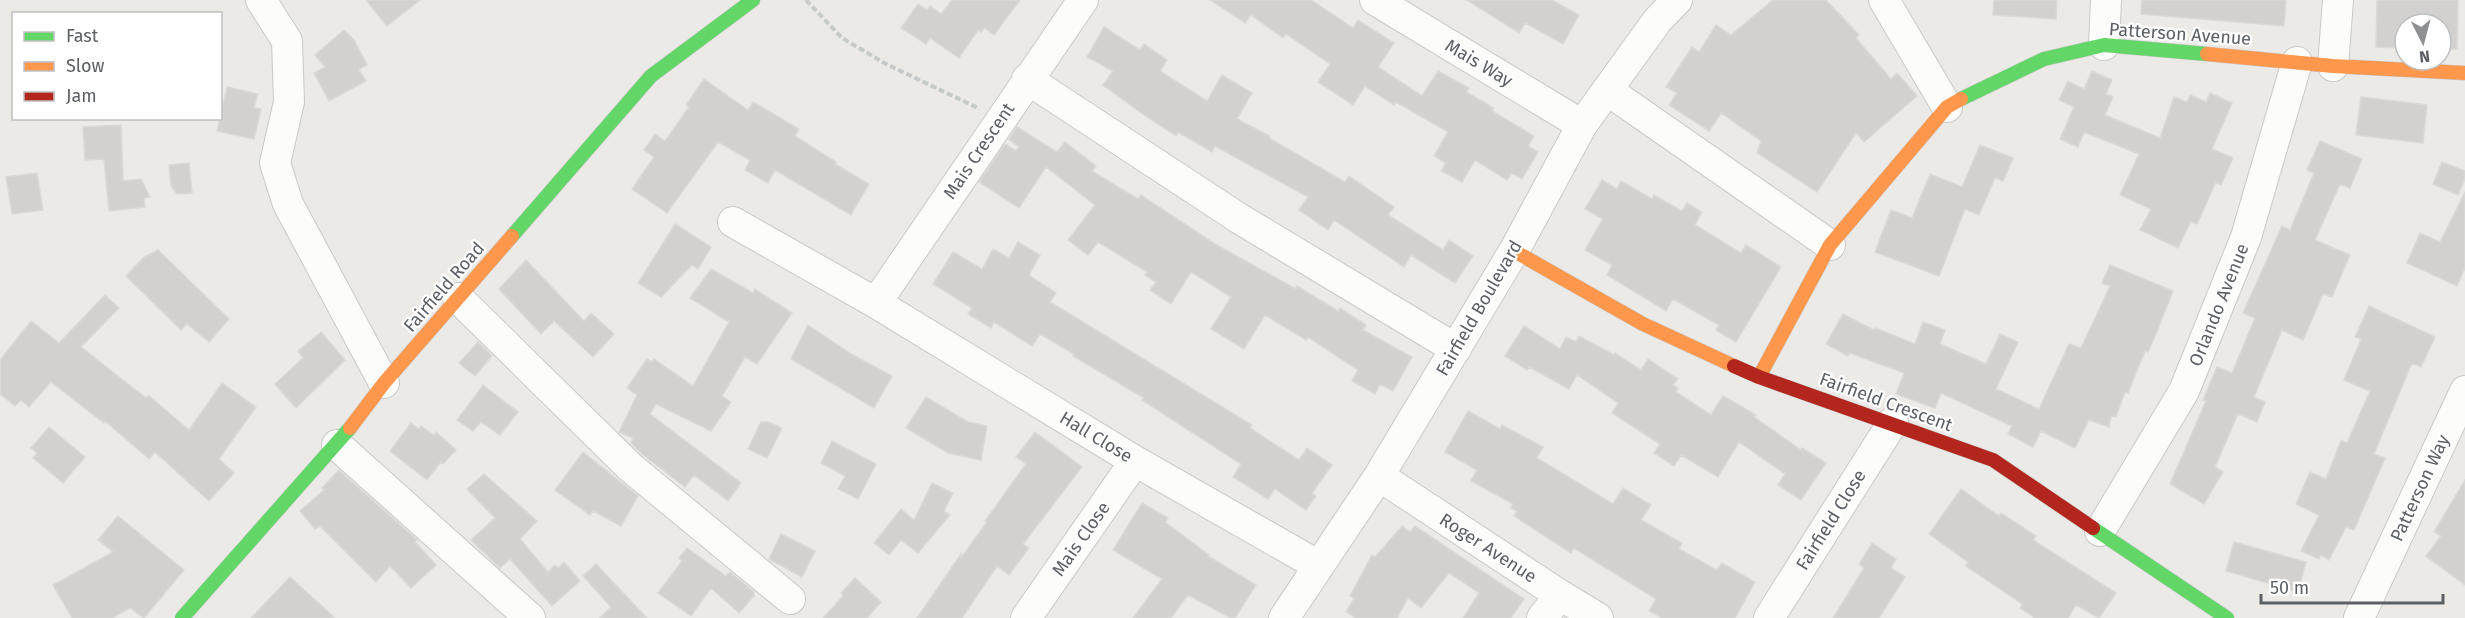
<svg xmlns="http://www.w3.org/2000/svg" width="2465" height="618" font-family="'Fira Sans',sans-serif">
<style>
.building{fill:#d3d1cf;stroke:#dbd9d6;stroke-width:1.5}
.lines{fill:none;stroke-linecap:round;stroke-linejoin:round}
.street-casing{stroke:#c8c9c8;stroke-width:32}
.fast-casing{stroke:#c8c8c8;stroke-width:15}
.slow-casing{stroke:#c8c8c8;stroke-width:15}
.jam-casing{stroke:#c8c8c8;stroke-width:15}
.path{stroke:#c6cac8;stroke-width:4;stroke-dasharray:6 3;stroke-linecap:butt}
.street{stroke:#fcfcfb;stroke-width:30}
.fast{stroke:#63d668;stroke-width:14}
.slow{stroke:#ff974d;stroke-width:14}
.jam{stroke:#b3261e;stroke-width:14}
.labels{text-anchor:middle;stroke-width:4.5;stroke-linejoin:round;paint-order:stroke}
.street-label{font-size:18px;fill:#5c6064;stroke:#fff}
</style>
<rect width="100%" height="100%" fill="#eceae6"/>
<path class="building" d="M366,0H420L387,26Z
M952,0H1020L994,35L985,28L981,32L978,30L959,58L930,38L926,44L901,28L918,4L927,10L930,6L941,14Z
M1210,0H1311L1353,28L1358,20L1394,43L1378,67L1422,96L1438,71L1469,88L1466,92L1494,108L1492,111L1534,136L1528,146L1538,152L1522,179L1512,173L1507,180L1475,160L1462,182L1441,171L1446,163L1434,156L1448,132L1396,102L1394,105L1365,86L1353,105L1318,82L1330,64L1286,34L1283,38L1251,15L1245,23Z
M1467,0H1552L1579,15L1563,44L1525,23L1519,33Z
M1773,0H1826L1859,35L1856,38L1891,79L1897,73L1917,96L1864,142L1856,133L1817,192L1757,153L1761,141L1721,113L1709,131L1669,105L1677,93L1666,87L1692,47L1699,52L1716,25L1731,35Z
M1994,0H2057L2056,19L1993,15Z
M2142,0H2286L2284,26L2141,14Z
M2377,0H2458L2457,49H2441V24H2405V48L2376,47Z
M1104,27L1140,50L1144,44L1167,60L1160,71L1207,101L1222,75L1252,93L1237,119L1270,136L1269,138L1345,182L1349,176L1394,207L1388,215L1443,250L1449,240L1473,256L1455,283L1411,255L1404,267L1334,220L1328,230L1299,210L1308,197L1215,146L1212,152L1178,132L1176,136L1144,115L1103,85L1113,71L1087,57Z
M344,30L354,40L367,65L359,69L366,81L329,101L314,73L325,67L315,55Z
M2092,71L2112,80L2106,94L2113,97L2105,115L2160,138L2174,97L2187,102L2190,95L2206,102L2210,93L2232,103L2212,149L2233,158L2221,185L2216,182L2197,224L2191,221L2178,248L2140,230L2151,209L2120,195L2139,154L2084,132L2078,147L2060,139L2074,107L2059,100L2068,81L2084,89Z
M704,79L748,110L753,102L799,129L795,136L836,162L835,164L869,184L851,215L775,170L768,183L745,170L750,160L718,142L667,213L632,189L654,157L644,150L655,134L665,141L689,107L686,105Z
M227,87L258,94L254,108L261,109L254,139L217,131Z
M2361,97L2427,105L2423,143L2356,135Z
M121,125L123,181L141,179L150,197L144,198L145,207L109,211L104,159L85,160L83,127Z
M1017,127L1057,152L1065,142L1096,166L1092,171L1138,199L1141,195L1215,244L1296,289L1297,286L1338,311L1340,308L1366,325L1363,330L1412,357L1393,391L1380,384L1375,394L1352,381L1358,370L1308,337L1306,340L1265,315L1244,349L1211,329L1231,297L1191,272L1171,304L1150,290L1156,282L1145,275L1147,272L1098,242L1088,255L1068,240L1095,205L1046,167L1019,208L979,182L1005,144L1016,151L1019,147L1009,139Z
M2320,141L2362,159L2350,188L2340,184L2315,240L2350,255L2332,297L2323,294L2303,340L2282,330L2254,397L2265,402L2257,422L2238,414L2215,467L2223,472L2204,504L2170,484L2206,401L2203,400L2217,367L2232,373L2255,318L2243,313L2282,226L2290,230L2314,173L2307,170Z
M1980,145L2013,158L2003,181L1995,178L1979,215L1965,209L1939,276L1875,252L1891,210L1912,218L1930,174L1962,187Z
M2442,162L2465,171V179L2458,195L2433,184Z
M189,163L192,193L177,194L171,186L169,165Z
M37,173L43,210L12,214L6,177Z
M1602,180L1617,189L1621,181L1652,199L1654,195L1682,211L1687,203L1702,212L1695,225L1741,253L1746,245L1781,267L1736,342L1716,330L1719,325L1673,299L1666,311L1607,275L1612,265L1585,250L1603,219L1585,209Z
M2465,192V268L2457,286L2407,263L2420,233L2440,242Z
M675,224L711,247L698,269L692,265L661,297L638,283Z
M1018,242L1040,255L1029,275L1056,293L1050,302L1252,425L1250,428L1299,460L1307,448L1332,465L1312,493L1316,496L1306,510L1275,489L1268,499L1233,477L1241,464L1142,400L1144,398L1073,356L1074,354L1040,334L1032,346L994,322L991,328L968,314L972,308L933,284L953,252L982,269L993,249L1009,258Z
M158,250L229,319L209,342L187,324L181,330L126,276L144,257Z
M526,260L584,321L591,313L614,334L593,357L554,321L541,334L499,289Z
M2110,265L2173,291L2156,334L2148,352L2145,351L2128,393L2125,392L2116,417L2111,416L2109,427L2089,420L2075,448L2041,431L2033,447L2008,434L2012,426L1941,393L1935,408L1896,394L1904,373L1850,353L1848,356L1826,344L1843,314L1874,330L1875,328L1915,344L1923,322L1945,330L1940,344L1986,364L2000,334L2018,342L1996,389L2039,409L2069,344L2081,348L2110,286L2102,283Z
M711,269L753,293L755,289L792,313L757,364L745,357L722,396L731,402L711,431L656,404L650,414L741,483L728,501L694,475L685,487L642,454L631,443L633,438L619,432L637,395L627,388L647,359L652,362L654,359L693,386L729,322L690,298Z
M105,295L119,308L81,347L146,398L148,395L189,430L222,383L256,407L219,459L234,473L209,501L155,452L149,459L105,421L104,423L51,382L29,407L21,400L15,406L0,394V360L31,321L59,343Z
M2369,306L2435,337L2421,367L2412,363L2374,454L2385,458L2354,530L2346,527L2329,560L2321,555L2319,559L2301,551L2319,515L2296,504L2310,472L2326,479L2341,440L2347,443L2370,391L2344,380L2361,339L2355,337Z
M808,325L853,355L892,376L874,408L791,359Z
M1524,326L1560,349L1566,337L1576,342L1579,336L1614,355L1615,353L1641,370L1648,359L1678,379L1673,385L1678,388L1676,392L1711,415L1723,396L1756,415L1754,417L1801,450L1802,448L1826,463L1801,500L1778,485L1785,474L1739,442L1718,477L1681,455L1674,466L1654,453L1660,444L1612,413L1618,403L1577,375L1569,389L1529,367L1527,370L1505,356Z
M321,332L345,360L296,408L275,384L303,358L298,351Z
M478,342L492,356L475,376L459,363Z
M483,385L518,412L500,435L481,422L473,431L457,420Z
M926,397L968,422L987,426L981,460L948,453L906,428Z
M1468,411L1500,429L1502,425L1543,447L1537,458L1613,504L1623,488L1651,505L1641,520L1682,543L1679,549L1717,570L1722,563L1755,582L1735,618H1662L1649,611L1656,599L1574,548L1571,553L1514,516L1517,511L1511,508L1513,504L1471,481L1477,470L1445,452Z
M761,422H769L782,428L767,458L748,449Z
M411,423L419,429L421,426L434,435L436,432L456,450L443,464L441,462L427,480L390,451Z
M49,427L85,457L63,483L33,458L37,453L31,448Z
M1035,432L1082,467L1023,544L1029,548L1009,575L997,566L962,618H917L961,554V558L987,522L985,521L1026,464L1016,457Z
M832,441L876,464L858,499L838,489L845,476L821,463Z
M583,452L638,496L621,526L593,511L590,515L555,490Z
M339,470L417,540L415,542L436,565L411,588L390,566L376,582L320,526L315,529L300,511L324,490L322,488Z
M484,474L537,521L520,539L548,572L555,565L558,568L564,562L580,581L552,606L510,559L500,568L471,540L495,518L467,489Z
M2465,480V585L2426,556L2441,536L2434,532Z
M932,483L953,493L944,511L950,515L918,553L901,540L889,555L874,543L901,509L914,520Z
M1961,489L1999,516L2001,513L2036,536L2033,540L2116,593L2099,618L2076,605L2068,618H2035L2020,608L2022,604L1966,566L1968,562L1929,534Z
M1142,503L1168,518L1165,522L1209,555L1208,556L1256,585L1235,618H1231L1188,595L1171,618H1133L1162,579L1113,550Z
M118,516L184,570L144,618L130,608L112,618H72L53,585L113,552L98,540Z
M1402,526L1410,532L1415,526L1524,599L1511,618H1463L1479,593L1449,573L1421,608L1408,598L1397,618H1356L1346,612L1354,598L1350,596L1372,555L1375,557Z
M781,534L815,551L802,577L769,559Z
M2234,542L2306,562L2298,592L2226,571Z
M1872,543L1896,559L1891,568L1905,577L1879,618H1833L1864,568L1859,564Z
M687,548L726,576L730,572L754,592V596L739,613L711,588L691,616L658,593L682,561L679,558Z
M596,564L647,618H600L611,607L583,576Z
M290,577L335,618H251Z
M855,578L881,602L867,618H823L843,596L841,593Z"/>
<g class="lines">
<defs>
<path id="street" d="M261,0L287,41L289,102L275,163L288,204L384,383
M1375,0L1582,125
M1884,0L1947,107
M2104,45L2106,0
M2333,66L2338,0
M1027,79L1240,219L1456,349
M1607,90L1830,245
M733,222L876,303L1135,461L1319,566
M458,298L630,467L790,599
M876,303L1083,0
M337,445L530,618
M1379,476L1560,595L1598,618
M2100,531L2184,391L2246,237L2297,62
M1026,618L1135,461
M1284,618L1379,476L1514,251L1582,125L1657,21L1677,0
M1542,618L1560,595
M1769,618L1893,422
M2359,618L2465,391"/>
<path id="fast" d="M1961,99L2044,59L2104,45L2207,54
M512,236L651,76L753,0
M2093,528L2227,618
M182,618L350,428"/>
<path id="slow" d="M2207,54L2333,66L2465,73
M1514,251L1643,324L1734,366
M1759,377L1830,245L1947,107L1961,99
M350,428L384,383L512,236"/>
<path id="jam" d="M1734,366L1759,377L1993,460L2093,528"/>
</defs>
<use href="#street" class="street-casing"/>
<use href="#fast" class="fast-casing"/>
<use href="#slow" class="slow-casing"/>
<use href="#jam" class="jam-casing"/>
<path class="path" d="M806,0L842,38L886,64L978,108"/>
<use href="#street" class="street"/>
<use href="#fast" class="fast"/>
<use href="#slow" class="slow"/>
<use href="#jam" class="jam"/>
</g>
<g class="labels">
<g class="street-label">
<text transform="translate(2180 34) rotate(4)" y="6">Patterson Avenue</text>
<text transform="translate(1479 63) rotate(31)" y="6">Mais Way</text>
<text transform="translate(979 151) rotate(-56)" y="6">Mais Crescent</text>
<text transform="translate(444 287) rotate(-49)" y="6">Fairfield Road</text>
<text transform="translate(2219 305) rotate(-68)" y="6">Orlando Avenue</text>
<text transform="translate(1479 308) rotate(-60)" y="6">Fairfield Boulevard</text>
<text transform="translate(1886 402) rotate(20)" y="6">Fairfield Crescent</text>
<text transform="translate(1096 437) rotate(31)" y="6">Hall Close</text>
<text transform="translate(2420 488) rotate(-65)" y="6">Patterson Way</text>
<text transform="translate(1831 520) rotate(-58)" y="6">Fairfield Close</text>
<text transform="translate(1081 539) rotate(-55)" y="6">Mais Close</text>
<text transform="translate(1488 548) rotate(33)" y="6">Roger Avenue</text>
</g>
</g>
<rect x="12" y="12" width="210" height="108" fill="#ffffff" stroke="#bebfc1" stroke-width="1.5"/>
<rect x="24" y="32" width="30" height="9" fill="#63d668" stroke="#bebfc1" stroke-width="1.5"/>
<text x="66" y="42" font-size="18" fill="#5c6064">Fast</text>
<rect x="24" y="62" width="30" height="9" fill="#ff974d" stroke="#bebfc1" stroke-width="1.5"/>
<text x="66" y="72" font-size="18" fill="#5c6064">Slow</text>
<rect x="24" y="92" width="30" height="9" fill="#b3261e" stroke="#bebfc1" stroke-width="1.5"/>
<text x="66" y="102" font-size="18" fill="#5c6064">Jam</text>
<g transform="translate(2423 42) rotate(174)"><circle r="28" fill="#ffffff" stroke="#bebfc1" stroke-width="1.5"/>
<path d="M0-4.5L10 22L0 15L-10 22Z" fill="#8e9092"/>
<text y="-9" font-size="16" font-weight="bold" text-anchor="middle" fill="#5c6064">N</text>
</g>
<path d="M2261 594v9h182v-9" fill="none" stroke="#5c6064" stroke-width="3"/>
<text x="2270" y="594" font-size="18" fill="#5c6064" stroke="#ffffff" stroke-width="4.5" paint-order="stroke">50 m</text>
</svg>
